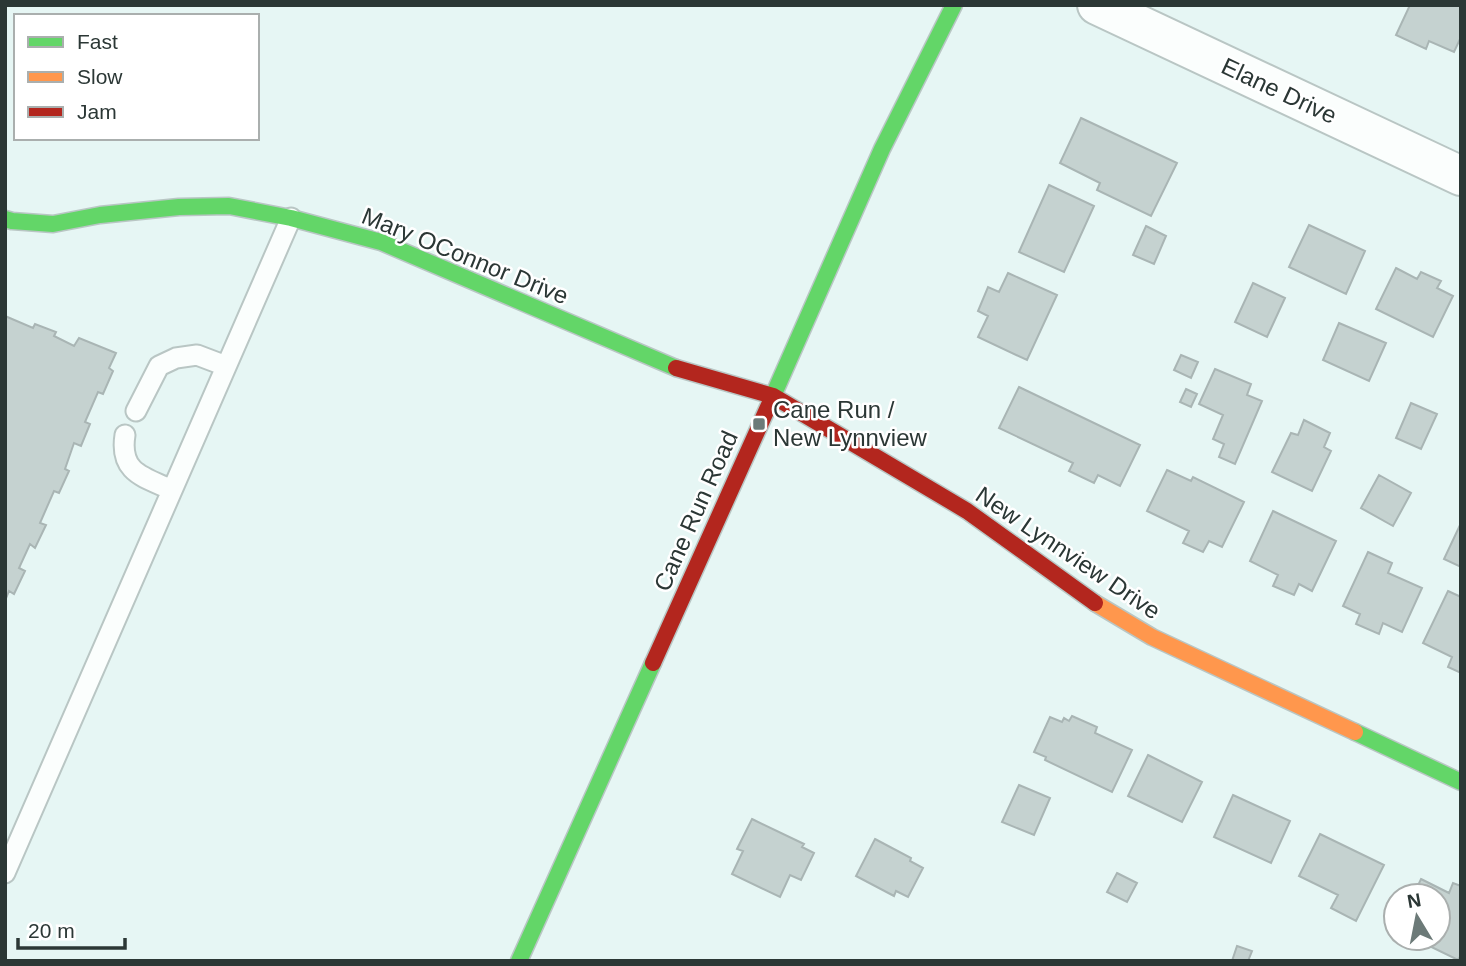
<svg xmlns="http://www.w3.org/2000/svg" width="1466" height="966" font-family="Arial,sans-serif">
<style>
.building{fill:#c5d2d0;stroke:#a9b5b4;stroke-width:2}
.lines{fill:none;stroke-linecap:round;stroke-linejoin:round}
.lane-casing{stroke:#b9c6c4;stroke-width:23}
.street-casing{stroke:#b9c6c4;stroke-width:42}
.fast-casing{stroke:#b9c6c4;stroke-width:19}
.slow-casing{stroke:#b9c6c4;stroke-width:19}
.jam-casing{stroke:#b9c6c4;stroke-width:19}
.lane{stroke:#fbfefd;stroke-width:19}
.street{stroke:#fbfefd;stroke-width:38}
.fast{stroke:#63d668;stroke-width:16}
.slow{stroke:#ff974d;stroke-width:16}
.jam{stroke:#b3261e;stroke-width:16}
.poi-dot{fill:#6c7a78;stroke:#fff;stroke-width:2.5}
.labels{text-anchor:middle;stroke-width:5;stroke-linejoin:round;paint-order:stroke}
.street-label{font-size:24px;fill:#2b3735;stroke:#fff}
.poi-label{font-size:24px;fill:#2b3735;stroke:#fff;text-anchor:start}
</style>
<rect width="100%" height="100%" fill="#e6f6f4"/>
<path class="building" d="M1410,5H1461V37L1454,52L1429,41L1426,49L1396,35Z
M1081,118L1177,163L1151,216L1097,190L1100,183L1060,163Z
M1049,185L1094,206L1064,272L1019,252Z
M1309,225L1365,251L1346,294L1289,267Z
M1146,226L1166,236L1154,264L1133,255Z
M1396,268L1417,279L1421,272L1441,281L1437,288L1453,296L1433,337L1376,309Z
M1008,273L1057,295L1027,360L978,337L988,316L978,311L988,287L999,292Z
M1253,283L1285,298L1267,337L1235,322Z
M5,316L33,328L35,324L56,332L54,336L74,346L79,338L116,353L109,368L113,371L103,394L98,392L85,422L90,424L81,446L74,443L65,469L69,471L59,493L54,491L40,523L46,525L35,548L30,544L19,568L25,571L14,594L9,591L5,601Z
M1339,323L1386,343L1369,381L1323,360Z
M1181,355L1198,362L1191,378L1174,370Z
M1215,369L1251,384L1247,395L1262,401L1235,464L1219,457L1224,444L1213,439L1223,415L1199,404Z
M1019,387L1140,445L1120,486L1098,475L1094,483L1069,471L1073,463L999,428Z
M1186,389L1197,394L1191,407L1180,402Z
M1411,403L1437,414L1421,449L1396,438Z
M1304,420L1330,433L1324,447L1331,451L1312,491L1272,472L1291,433L1298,435Z
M1167,470L1191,481L1193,477L1244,502L1222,547L1209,541L1203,552L1183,543L1189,531L1147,511Z
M1379,475L1411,493L1393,526L1361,508Z
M1273,511L1336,541L1312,591L1299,584L1294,595L1273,586L1278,575L1250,561Z
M1461,523V567L1444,559Z
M1368,552L1392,563L1388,573L1422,588L1402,632L1383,623L1379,634L1356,624L1360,614L1343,606Z
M1448,591L1461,597V673L1448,667L1452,657L1423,643Z
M1072,716L1097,727L1095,733L1132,750L1112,792L1045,760L1046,757L1034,752L1050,717L1062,722L1064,718L1069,721Z
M1148,755L1202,782L1182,822L1128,796Z
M1019,785L1050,798L1034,835L1002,822Z
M1233,795L1290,821L1271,863L1214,837Z
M752,819L804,844L802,847L814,853L801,880L790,875L780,897L732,874L743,851L737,849Z
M1320,834L1384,865L1356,921L1331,908L1338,895L1299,876Z
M875,839L911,858L910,861L923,868L908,897L896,891L894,896L856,876Z
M1117,873L1137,883L1127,902L1107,892Z
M1421,879L1449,893L1453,883L1461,886V955L1458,960L1413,938H1438V896H1413Z
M1237,946L1252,951L1248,961H1232Z"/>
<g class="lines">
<defs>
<path id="lane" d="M136,411L159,366L176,358L197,355L226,366
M125,435C119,473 144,477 172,490
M5,873L291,218"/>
<path id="street" d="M1097,5L1461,176"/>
<path id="fast" d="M5,219L12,221L53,224L100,215L179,207L229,206L291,218L381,242L676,368
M773,396L882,149L954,5
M1355,732L1461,782
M519,961L653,663"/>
<path id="slow" d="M1095,603L1152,637L1355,732"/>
<path id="jam" d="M676,368L773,396L967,511L1095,603
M653,663L773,396"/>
</defs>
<use href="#lane" class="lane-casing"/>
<use href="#street" class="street-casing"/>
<use href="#fast" class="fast-casing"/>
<use href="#slow" class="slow-casing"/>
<use href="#jam" class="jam-casing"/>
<use href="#lane" class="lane"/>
<use href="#street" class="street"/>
<use href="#fast" class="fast"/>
<use href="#slow" class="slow"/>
<use href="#jam" class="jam"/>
</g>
<rect class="poi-dot" x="752" y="417" width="14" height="14" rx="3.5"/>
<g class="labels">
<g class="street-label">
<text transform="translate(1279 91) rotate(25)" y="8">Elane Drive</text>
<text transform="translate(465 256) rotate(22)" y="8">Mary OConnor Drive</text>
<text transform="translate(696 511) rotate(-66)" y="8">Cane Run Road</text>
<text transform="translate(1068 553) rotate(34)" y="8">New Lynnview Drive</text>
</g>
<g class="poi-label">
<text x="773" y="418">Cane Run /<tspan x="773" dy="28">New Lynnview</tspan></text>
</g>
</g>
<rect width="1466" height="966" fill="none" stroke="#2b3735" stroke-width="14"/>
<rect x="14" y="14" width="245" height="126" fill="#ffffff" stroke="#aaafae" stroke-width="2"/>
<rect x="28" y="37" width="35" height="10" fill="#63d668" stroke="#aaafae" stroke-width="2"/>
<text x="77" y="49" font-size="21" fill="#2b3735">Fast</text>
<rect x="28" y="72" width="35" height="10" fill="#ff974d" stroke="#aaafae" stroke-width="2"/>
<text x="77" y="84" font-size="21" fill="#2b3735">Slow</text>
<rect x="28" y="107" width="35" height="10" fill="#b3261e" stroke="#aaafae" stroke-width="2"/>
<text x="77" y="119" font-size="21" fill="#2b3735">Jam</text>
<g transform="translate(1417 917) rotate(350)"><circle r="33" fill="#ffffff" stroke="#aaafae" stroke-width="2"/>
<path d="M0-5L12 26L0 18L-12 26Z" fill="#6c7a78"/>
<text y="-10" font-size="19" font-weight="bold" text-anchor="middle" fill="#2b3735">N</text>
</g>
<path d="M18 938v10h107v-10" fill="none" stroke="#2b3735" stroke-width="3.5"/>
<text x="28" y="938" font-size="21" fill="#2b3735" stroke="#ffffff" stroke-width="5" paint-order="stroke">20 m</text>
</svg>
